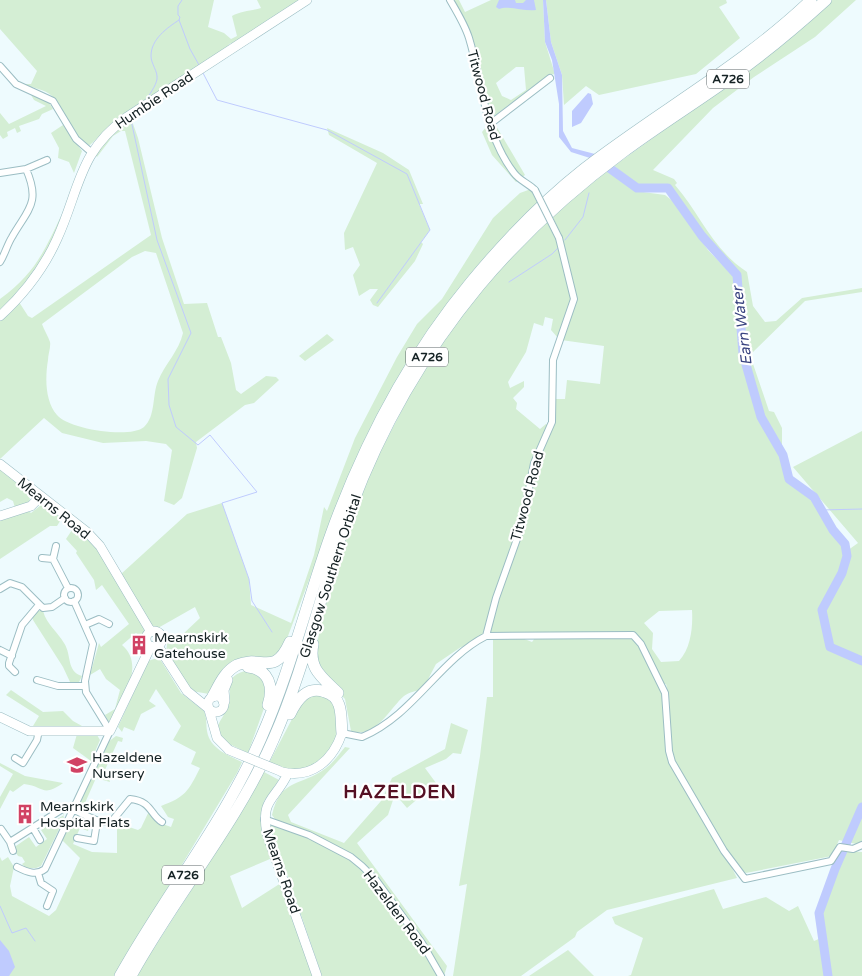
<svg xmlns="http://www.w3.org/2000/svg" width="862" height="976" font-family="'Varela Round',sans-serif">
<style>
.green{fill:#d4eed4;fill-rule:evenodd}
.water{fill:#bfcbfe}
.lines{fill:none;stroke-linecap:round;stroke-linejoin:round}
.stream{stroke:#bfcbfe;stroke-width:1}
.river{stroke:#bfcbfe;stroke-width:9}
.street-casing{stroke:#9bbdc3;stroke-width:8}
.secondary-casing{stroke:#9bbdc3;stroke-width:10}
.highway-casing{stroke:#9bbdc3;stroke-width:12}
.street{stroke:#fff;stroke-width:6}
.secondary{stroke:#fff;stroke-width:9}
.highway{stroke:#fff;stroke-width:11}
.street-bridge-casing{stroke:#9bbdc3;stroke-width:8;stroke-linecap:butt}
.secondary-bridge-casing{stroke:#9bbdc3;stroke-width:10;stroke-linecap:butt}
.street-bridge{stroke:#fff;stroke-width:6}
.secondary-bridge{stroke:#fff;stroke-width:9}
.labels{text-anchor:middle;stroke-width:4.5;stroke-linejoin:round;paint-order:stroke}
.shield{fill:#fff;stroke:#5b6466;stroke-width:1}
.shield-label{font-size:12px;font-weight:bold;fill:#152224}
.street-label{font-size:14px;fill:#152224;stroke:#fff}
.poi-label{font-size:14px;fill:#152224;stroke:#fff;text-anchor:start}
.water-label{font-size:15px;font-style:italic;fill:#3a4481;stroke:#fff}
.district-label{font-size:19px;font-weight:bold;letter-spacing:1px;fill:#551023;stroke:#fff}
</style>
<rect width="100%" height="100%" fill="#eefbfe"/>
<path class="green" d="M0,0H214L208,27L224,33L231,39L237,36L232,16C241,11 251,11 261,8L257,0H246H303L239,41L229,44L228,48L111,125L90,145C75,144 64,107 52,96C45,89 32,88 23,84H31L37,71L0,29Z
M452,0H459L465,12L491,0H543L545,42L555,74L549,75L490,119L473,42ZM516,67H524L526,90L511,100L502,96L496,83Z
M546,0H726L727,3L719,7L740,38L696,74L599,95L586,86L564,105L562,75L551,42Z
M830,0H856L815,37L754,77L713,108L653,170L674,179L677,183L675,185C701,215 712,249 747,272L753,306L765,322L776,321L802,298L862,288V292L805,301L750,355L769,411L774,412L782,428V458L787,480L816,504L831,532L843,546L844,553L858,543L793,467L862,431V842L856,844L839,840L832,856L746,873L728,860L737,878L607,910L577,932L575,937L521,976H453L467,884L459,886L480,756L487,697H493V639L522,638L532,642L535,638L490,633L491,620L522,531L517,528L483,634L468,646L461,647L436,664L423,689C417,691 409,692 404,696C389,709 376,739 351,731L345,699L320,673L314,656L334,570L370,472L418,379L458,320L501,267L549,220L555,233L572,299L558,338L551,330L553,319L545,317L543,326L534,323L526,352L508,382L510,388L524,381V387L513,398L517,403L516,409L540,429L546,424L551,427V399H565L567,380L600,384L604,346L561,340L576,303L561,236L552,215L610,169L632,188L643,192L665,195L674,202L708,250L735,278L737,286L740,287L735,272L703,235L686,208L668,187L639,186L614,166L764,58ZM692,610C693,627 691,648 679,661L661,662L652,649L653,633L644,623L659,611ZM666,684L669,696L671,765L667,756L663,695L660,685Z
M31,95L48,101L53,109L42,114L39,119L19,126L21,131L17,133L15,128L7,132L8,136L3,139L0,135V113L9,124L46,106L34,100Z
M131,118L138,138L162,238L184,304L207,303L218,337H221L231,363L236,390L241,394L266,376L276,377L279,380L254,403L245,405L196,442L197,448L182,498L174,505L164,501L172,450L166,444L146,441L103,443L62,433L44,418L0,459V319L19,302L28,316L32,318L151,235L125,131H121L113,136L97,157L94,153L109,135ZM145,251L156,253L183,333C179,351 165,364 158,381C152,395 156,416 144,427C130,439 68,429 57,415C45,401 45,378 48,360C48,355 51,347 50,342C48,336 44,330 42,324L132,257Z
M495,124L525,175L516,182L492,155L482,132L487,126Z
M63,125L82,151L74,173L69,162L58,158L59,148L51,133Z
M327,128L383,153L409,170L423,204H419L430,230L421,242L423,244L415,261L378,307L373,305L370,300L378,289H370L359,296L353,275L360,265L353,247L345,250L344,233L377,163L329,135Z
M531,189L540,204L509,232L333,516L285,644L278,656L243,661L209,694L192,691L166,653L168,637L182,635L200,618L195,607L158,628L152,627L121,574L187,514L222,503L249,579L251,605L291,623L314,555L324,507L327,511L355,438L397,357L417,324L442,299L493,218L520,193Z
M61,216C51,255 27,283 0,311V299C34,274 43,254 61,216Z
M327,334L334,340L305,361L299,356Z
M0,468L27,491L30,499L28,503L15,508L13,501L7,498L0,502Z
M41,505L62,518L57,526H50L0,559V518L28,511L31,513Z
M74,527L89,538L97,548L146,628L141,637L136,633L122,645C146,666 122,698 111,720L108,721L105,715L115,709L120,690L106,679L100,669L90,675L99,643L101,647L129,624L102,585L96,590L94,580L76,553L77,551L66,539Z
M38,611H43C47,625 57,631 64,643C72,655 66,671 82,676L79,682H70L63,667L33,620L32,616Z
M157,658L160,659L181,693L204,711C207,718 206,724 207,731C210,749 228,755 242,762L237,773L115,976H0V857L2,861L8,857L14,867L10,886L12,896L49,916L56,910L80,858L62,840L71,819L78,817L90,822L88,831L80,828L73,844L92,852L117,853V828L123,825L138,830L141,828L150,809L157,822L171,827L174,819L168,817L161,806C185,797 188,792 200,768L191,764L196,752L173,740L181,726L156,689L149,701L156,706L141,714L134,731L124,727L122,732L118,727L148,661Z
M245,671H251L265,682L268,697L248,753L223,741L217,729C219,720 225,715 228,707C234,690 221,678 245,671Z
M11,690L43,712L63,711L73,721L82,726H33L39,716L6,695Z
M319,693L337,705C337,714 338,724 337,733C334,752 311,773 292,771C284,770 276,765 269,763L303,698Z
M451,723L468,730L461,754L453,753L446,759L425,768L436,783L407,808L395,794L388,815L357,843L447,966L444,976H322L271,827V823L280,826L272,815C281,777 301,787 326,768C333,763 339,754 345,747L350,748L288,815L291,822L344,843L381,801L392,778L445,749Z
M77,734L97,735L100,740L91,761L73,748Z
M116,736L123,738L122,742L118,741L105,770L108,772L110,782L96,778L85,803L89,805L86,811L82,810L80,803L108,742Z
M0,763L25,776L63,783C42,798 44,786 24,784L13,792L10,790L0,809V797L13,774L0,766Z
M264,772L279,780L264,801L260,818L279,876L270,859L230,876L242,908L281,883L313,976H136L232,827Z
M63,812L64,819L41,866L36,868H26L22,864L25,862L22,857L18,856L13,848L29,837L36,847L47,839L41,830L50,824L52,826L55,825L54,821L64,815Z
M841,851L862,852V976H628L631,975L643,938L615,924L612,917L714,889L723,909L766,897L789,911L798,906L814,941L821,938L824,895Z
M568,950L594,976H529Z"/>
<path class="water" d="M499,0H515L516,3H523L526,0H534L536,10C525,12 509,5 499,9L496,7Z
M543,0H546L551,42L562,75L563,131L572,148L595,154L590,158L571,152L559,137V104L552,60L545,42Z
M588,93L591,94L593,104L581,123L572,127V111Z
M0,940L9,951L15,967L9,976H0Z"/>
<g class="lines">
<path class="stream" d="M182,0L178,6V15L180,17L179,20L190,49L199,65
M203,73L217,100L327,130L407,174L430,230L377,303
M146,100C149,95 156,86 157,79C158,71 151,64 151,56C151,39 167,28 179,20
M131,120L157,240L191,333L168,379L169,405L176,427L198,445L210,435L257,492L222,503L249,579L252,601L272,632
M565,240L583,217L589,193
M509,282L552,254L558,248
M822,510L862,509
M0,906L12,933L26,928L35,941"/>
<path class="river" d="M601,162L637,188H668L702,236L737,275L743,354L761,417L783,455L789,479L814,497L833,530L845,544L847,556L842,573L822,610L830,647L862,661
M828,976L819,913L835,869L862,807"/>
<defs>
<path id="street" d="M450,0C457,12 465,25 469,38C483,84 484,134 514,173C520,181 528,183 535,190
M0,66L16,84L53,101L76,139L91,152
M489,122L494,121L550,78
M0,173L26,169L47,160
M0,262C5,254 7,245 12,237C28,209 41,203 26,169
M42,558L53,559L56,546
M53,559L68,588
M64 595a7 7 0 1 1 14 0a7 7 0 1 1-14 0Z
M0,589L10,583L22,587L43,608L52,607L65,598
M85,625L99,619L109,624
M486,636L496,598L522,525L534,463L552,422L553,360L574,299L559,238
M0,650L12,656
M15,672L9,666V663L22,625L38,606
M37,680L58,686H85
M342,733L362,737C414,715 439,660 486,636L633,635L641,644L665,693L669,751L672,762L724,851L745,879L831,861L840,847L853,849L862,845
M15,758L23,763L37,740L39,730
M264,819L309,835L351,857L362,866L376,880L422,943L441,976
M33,828L40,840
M1,829L10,842L13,851
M77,838L94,841L97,822
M10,842L64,808C82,809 93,825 112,821L130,799C152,801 150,815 162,822
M17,867C27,872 36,876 45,869L110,731L86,692L85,681L93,644L74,601
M38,873L41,883L53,891L47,906"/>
<path id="secondary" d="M0,316C24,294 44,268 57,239C80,189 78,152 127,117L307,0
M0,464L87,532L100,546L151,632
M0,516L31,506L41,496
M146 639a8 8 0 1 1 16 0a8 8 0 1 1-16 0Z
M158,646L187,691L208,708
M208 704a8 8 0 1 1 16 0a8 8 0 1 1-16 0Z
M209,710L217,738L229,750
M0,717L29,731H110L151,646
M282,772C312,779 333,760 342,733
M288,773C276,800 260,798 267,834L317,976"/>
<path id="highway" d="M313,644C308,669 322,677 338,693
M248,667C269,669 274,687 268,705
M213,696C219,685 225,671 237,665C261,654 274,678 290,642
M224,701L223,690L227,680
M290,714C297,700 307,685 325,692C332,694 337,699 339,705C342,714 341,724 342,733
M120,976C165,895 224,823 261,738C290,672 307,601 331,534C364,443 409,357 471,282C505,241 542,202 584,169C659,111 742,66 811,0
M131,976C176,894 237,824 274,738C302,674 318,605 340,539C370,447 418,360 479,286C522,235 570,191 623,152C658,126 695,103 730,78C764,54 795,28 826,0"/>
</defs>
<use href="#street" class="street-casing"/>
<use href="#secondary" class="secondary-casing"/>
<use href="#highway" class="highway-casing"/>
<use href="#street" class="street"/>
<use href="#secondary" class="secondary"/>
<use href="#highway" class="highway"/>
<defs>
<path id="street-bridge" d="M535,190L559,238"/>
<path id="secondary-bridge" d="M229,750L280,771"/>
</defs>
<use href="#street-bridge" class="street-bridge-casing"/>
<use href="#secondary-bridge" class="secondary-bridge-casing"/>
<use href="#street-bridge" class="street-bridge"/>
<use href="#secondary-bridge" class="secondary-bridge"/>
</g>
<defs>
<symbol id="building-bare" viewBox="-9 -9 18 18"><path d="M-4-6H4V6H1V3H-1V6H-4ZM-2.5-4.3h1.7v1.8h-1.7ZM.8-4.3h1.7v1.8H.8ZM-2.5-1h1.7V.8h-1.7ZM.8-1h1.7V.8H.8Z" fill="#d14264" stroke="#fff" stroke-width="2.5" paint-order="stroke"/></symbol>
<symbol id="school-bare" viewBox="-9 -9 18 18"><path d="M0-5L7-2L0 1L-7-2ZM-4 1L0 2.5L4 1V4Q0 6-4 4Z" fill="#d14264" stroke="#fff" stroke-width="2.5" paint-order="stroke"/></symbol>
</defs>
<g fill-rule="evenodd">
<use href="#building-bare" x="125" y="631" width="28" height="28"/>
<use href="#school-bare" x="63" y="751" width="28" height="28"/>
<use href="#building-bare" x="11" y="800" width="28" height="28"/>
</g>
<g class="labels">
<g class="shield">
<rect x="707" y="69.5" width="42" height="19" rx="4"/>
<rect x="406" y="347.5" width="42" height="19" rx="4"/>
<rect x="162" y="865.5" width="42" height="19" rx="4"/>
</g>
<g class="shield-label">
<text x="728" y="83">A726</text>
<text x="427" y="361">A726</text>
<text x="183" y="879">A726</text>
</g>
<g class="street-label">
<text transform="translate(484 95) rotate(75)" y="5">Titwood Road</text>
<text transform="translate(154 100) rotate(-34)" y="5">Humbie Road</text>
<text transform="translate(527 496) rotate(-75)" y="5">Titwood Road</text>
<text transform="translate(54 508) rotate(39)" y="5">Mearns Road</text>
<text transform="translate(330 576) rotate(-72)" y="5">Glasgow Southern Orbital</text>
<text transform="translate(282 871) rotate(71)" y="5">Mearns Road</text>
<text transform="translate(397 912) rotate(53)" y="5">Hazelden Road</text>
</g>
<g class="poi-label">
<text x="154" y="642">Mearnskirk<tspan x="154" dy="16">Gatehouse</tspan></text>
<text x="92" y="762">Hazeldene<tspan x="92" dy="16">Nursery</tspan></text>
<text x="40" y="811">Mearnskirk<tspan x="40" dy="16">Hospital Flats</tspan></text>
</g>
<g class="water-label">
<text transform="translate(742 326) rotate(-97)" y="5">Earn Water</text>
</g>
<g class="district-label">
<text x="400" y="798">HAZELDEN</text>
</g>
</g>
</svg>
